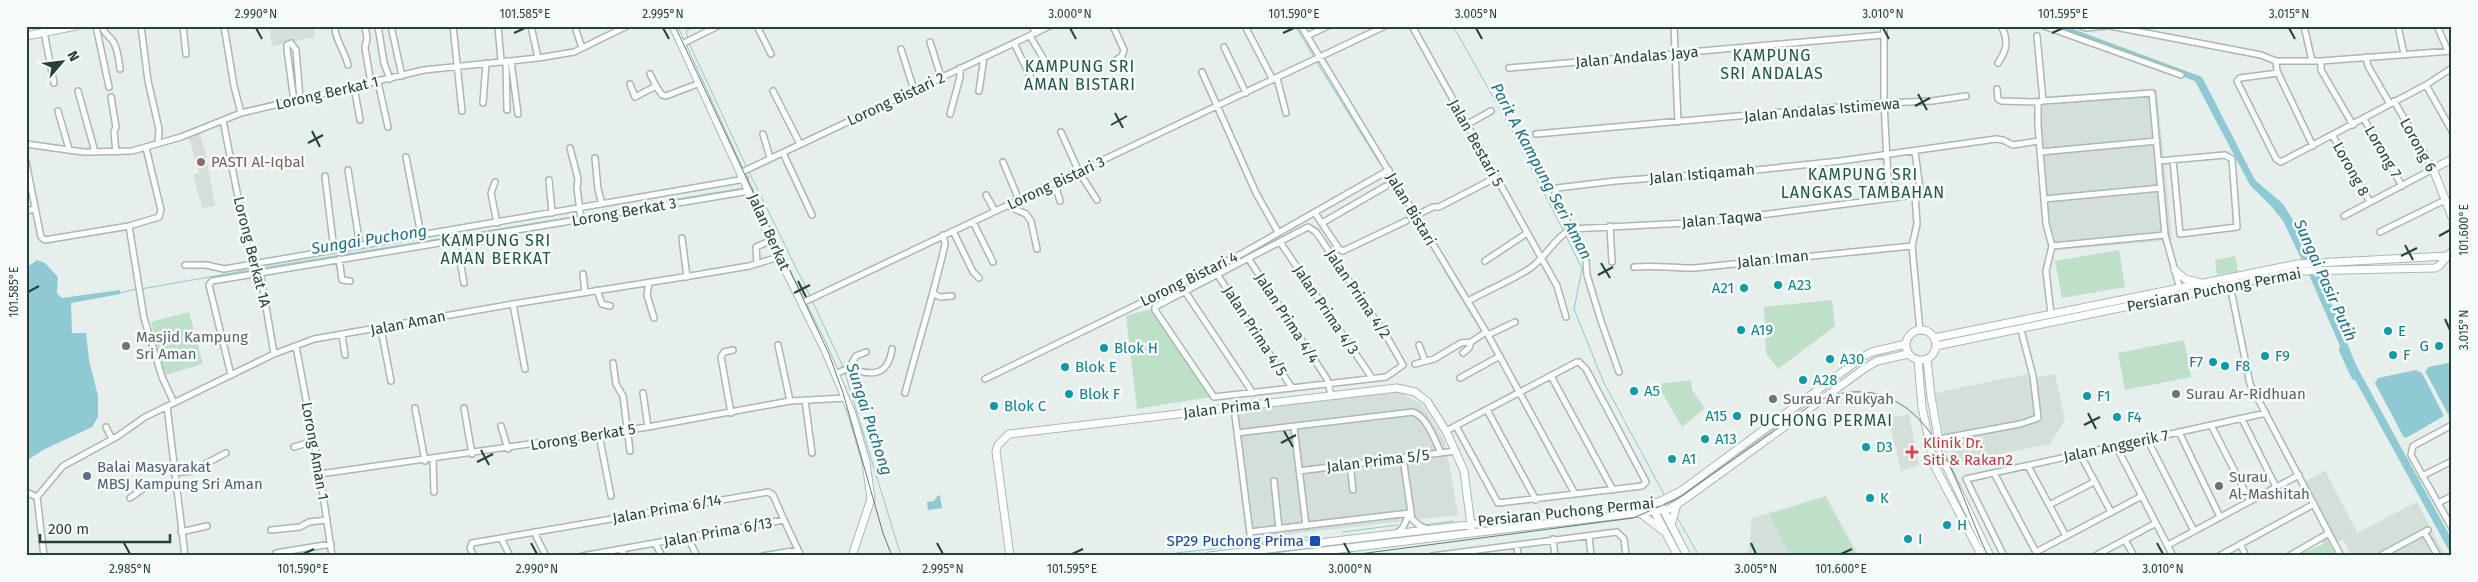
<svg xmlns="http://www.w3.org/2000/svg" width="2478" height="582" font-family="'Fira Sans',sans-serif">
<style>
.built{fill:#d4dfda}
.green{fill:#bfe0c8}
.water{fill:#8ec9d4}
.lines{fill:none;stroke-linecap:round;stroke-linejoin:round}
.stream{stroke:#8ec9d4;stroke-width:1}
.river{stroke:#8ec9d4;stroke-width:8}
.street-casing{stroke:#a8b8b2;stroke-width:8}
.secondary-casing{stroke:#a4bbb3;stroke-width:9}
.street{stroke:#fff;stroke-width:5}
.secondary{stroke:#fff;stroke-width:7}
.tram{stroke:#5f7d75;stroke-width:1}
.ticks{fill:none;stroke:#24423a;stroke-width:2}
.education-dot{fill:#8d6e63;stroke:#f7fbf9;stroke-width:2}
.culture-dot{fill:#0f9aa8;stroke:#f7fbf9;stroke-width:2}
.worship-dot{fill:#6b7280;stroke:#f7fbf9;stroke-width:2}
.health-dot{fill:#e0444e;stroke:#f7fbf9;stroke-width:2}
.service-dot{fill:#5c6f8a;stroke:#f7fbf9;stroke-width:2}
.transit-dot{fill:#1a4fb4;stroke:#f7fbf9;stroke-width:2}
.labels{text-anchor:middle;stroke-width:5;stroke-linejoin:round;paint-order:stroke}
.street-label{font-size:15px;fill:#24423a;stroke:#f7fbf9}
.education-label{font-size:15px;fill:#785e54;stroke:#f7fbf9;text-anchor:start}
.culture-label{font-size:15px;fill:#0d838f;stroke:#f7fbf9;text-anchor:start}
.worship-label{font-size:15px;fill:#5b616d;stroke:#f7fbf9;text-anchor:start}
.health-label{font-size:15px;fill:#be3a42;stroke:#f7fbf9;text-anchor:start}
.service-label{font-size:15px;fill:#4e5e75;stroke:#f7fbf9;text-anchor:start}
.transit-label{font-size:15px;fill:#164399;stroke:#f7fbf9;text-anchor:end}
.neighbourhood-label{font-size:16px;letter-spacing:1px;fill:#1f5548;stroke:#f7fbf9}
.water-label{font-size:16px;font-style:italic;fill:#1c6f80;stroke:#f7fbf9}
.neatline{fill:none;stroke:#24423a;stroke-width:2}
.ticks-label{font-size:12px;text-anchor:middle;fill:#24423a}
</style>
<rect width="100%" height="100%" fill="#e6efeb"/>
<path class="built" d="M269,26H313L315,37L272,46Z
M2157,90L2172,240L2048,251L2034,97Z
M199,132L205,150L215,206L202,208L193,175L199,173L188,135Z
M2028,374L2029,378L2055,374L2065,420L2050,444L1954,463L1948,436H1944L1935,393Z
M1398,391L1422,405L1445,441L1458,515L1246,539L1232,411Z
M1909,414L1919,465L1901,471L1888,418Z
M2325,471L2357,532L2336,543L2305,482Z
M1826,496L1859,556H1748L1752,518Z
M2417,502L2445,556H2351L2343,540Z"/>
<path class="green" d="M2119,250L2125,287L2062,298L2055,261Z
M2235,256L2238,272L2217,275L2215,260Z
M1832,300L1835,326L1778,369L1766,353L1764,307Z
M1151,309L1210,397L1137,409L1126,316Z
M189,312L203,364L165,375L151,322Z
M2184,340L2191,377L2125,390L2118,353Z
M1691,380L1692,390L1705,408L1682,427L1657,384Z
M1825,497L1857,556H1791L1769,514Z
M2326,537L2336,556H2295L2324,544L2321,539Z"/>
<path class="water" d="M2047,26H2065L2202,77L2255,180L2283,204L2301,233L2322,280L2356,365L2452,540V556L2353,376L2310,277L2283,221L2271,206L2250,185L2195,81Z
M37,260L45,263L58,277L57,293L62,298L120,290V294L71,303L72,333H86L89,360L98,396V417L92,427L43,450L26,461V268Z
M2452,362V415H2451L2448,414L2425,371L2429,367Z
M2416,370L2422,373L2444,416L2406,438L2403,436L2375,383L2378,378Z
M938,495L940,496L942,508L928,510L927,502L934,501Z"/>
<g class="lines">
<path class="stream" d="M1295,26L1314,57
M1453,26L1510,127L1563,230
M688,39L686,31L696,26
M689,43L747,168
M1316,61L1380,164
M749,172L810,296
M582,215L744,188
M1566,236L1582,269L1574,309L1604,383L1665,496
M262,268L579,216
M1444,270L1482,332
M141,289L255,269
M119,293L137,289
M812,300L844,369
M1484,335L1491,348
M845,373L901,556
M1486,517L1541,510
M1677,517L1699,556
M1423,525L1454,521
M1343,532L1398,525
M1261,543L1308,537
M1176,553L1240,546"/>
<path class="river" d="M2343,350L2355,376"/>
<defs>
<path id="street" d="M96,26L109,87
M102,26C104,35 111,36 114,43C118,50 119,61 120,69
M141,26L148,81L159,129L158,143
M183,26L186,54
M224,26L234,86L241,113
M335,26C334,38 345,51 348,65
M365,26L367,38L365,48L371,83
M378,26L384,63L390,79
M391,26L402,76
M453,26L462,111
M498,26L501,61
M531,26L538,58
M757,26L771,54
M1032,26L1036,33
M1245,26L1273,80
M1301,26L1488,335L1575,494
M1412,26L1557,286L1566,317
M1674,26L1678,122
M1884,26V103L1889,198
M2044,26L2181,75
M2081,26L2086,28L2105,26
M2110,26L2261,55L2276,61H2321L2452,51
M2304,26L2312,61
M2398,26L2404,54
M2437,26L2448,51
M576,30L582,48
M44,32L54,83
M1030,36L1046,63
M1307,36L1328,26
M2037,36L2043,101
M930,42L941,77
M1014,43L1033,82
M682,44L718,26
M1224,47L1246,93
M901,49L914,90
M2366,57L2368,66L2390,104
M506,61L507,110
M511,61L518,114
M2276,61L2277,71L2313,146
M2321,61V70L2353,125
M1113,62L1122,56L1124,50L1113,26
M1998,63C2007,50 2009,40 2001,26
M1509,68L1883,35
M1202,72L1256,193L1278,232
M2278,73L2240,78L2237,81L2276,159L2281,162L2426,85L2452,68
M650,74L656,86
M1277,78L1286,113
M378,82L388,127
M630,84L635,97L656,86L662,95L666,96L700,83
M2426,85L2452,131
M354,87L360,120
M1997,89L1998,99L2001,101L2038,102
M78,91L95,152
M773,91L800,144
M979,91L984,57
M111,97L116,127L114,132L116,152
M294,101L287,50V45L291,43L296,50L300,99
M483,103L486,63
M58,111L69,149
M950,114L960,77V68
M2364,119L2402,186
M223,120L248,249L260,271L274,354
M1466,125L1491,111
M1061,132L1079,172L1097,200
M763,134L770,158
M1536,134L1884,103L1932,101L1966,96
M2333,136L2370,202
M26,144L83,152L132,151L181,137L241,113L424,70L538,58L574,52L627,26
M570,148L578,179L577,188L581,219
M2040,152L2157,141
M783,153L812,215
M406,157L421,235
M595,158L598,189L602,204
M2159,161L2225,155L2232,159L2237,227L2180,234L2173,160
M26,162L41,237L45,240L129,226L159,217L161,210L146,148
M1003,162L1019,200
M348,170L360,246
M742,172L1050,26
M325,176L334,250
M549,180L552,213
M495,182L491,193L497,223
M1055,184L1060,201
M986,195L995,211
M1915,195L1917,224L1912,246L1920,331
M2044,199L2161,188
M1008,206L1026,214L1031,221L1037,249
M26,211L35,209
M1315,213L1339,249L1343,251L1406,221
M1415,216L1433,207H1439L1495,178
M2344,216L2433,169L2394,101
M973,222L993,262
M1322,223L1386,186
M129,226L144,318L162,377L174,403
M1610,226L1612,262
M1308,227L1316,232L1387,337L1403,365L1386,377L1214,397L1155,310V307Z
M1571,229L1554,196L1557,188L1615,181L1737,172L1840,161L1996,139L2003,140L2013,145L2039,141
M1575,229V237L1586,261L1587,275L1601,321L1619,372
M953,231L973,272L979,278
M2380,232L2445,200
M682,238L687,277
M460,240L463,251L460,261L464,283
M1280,242L1372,378
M2052,246L2165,235
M1248,258L1327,379L1331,395
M339,259L342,280L350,281
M1485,261L1527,233
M757,263L756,247L772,240
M185,265H206L224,269L745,179
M1634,267C1655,265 1674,268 1695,268L1912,246
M583,274L585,292
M1217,274L1292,388
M649,282L647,295L654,318
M2230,285L2250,384L2341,556
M597,290L602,304L610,306
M1184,290L1253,393
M934,294L940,297L952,296
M1468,301C1488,290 1510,281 1529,269C1546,258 1553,239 1571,229L1706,222L1915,195L1919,194L1920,189L1915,152
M802,303L1385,26
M513,304L525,369
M2051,314L2046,271L2052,246L2046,224L2038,126V102L2043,101L2152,93L2165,235L2180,289
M381,329L391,381
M342,335L345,355
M1488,335L1515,322
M778,345L790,401
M1419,345L1425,361
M296,346L320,474L332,556
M1463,353L1469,348L1471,342L1486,332
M613,363L616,384L623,396L630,451
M1415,364L1434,359L1461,343L1471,342
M849,368C871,376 888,377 892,349
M835,374L849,368L856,356L866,352
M231,375L209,285L212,281L750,191
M1551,376L1613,490
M1460,378L1500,356
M985,379L1243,253L1389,170
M643,393L648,427
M905,393C918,343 934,294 945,244L943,235
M805,400L812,453
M167,406L185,556
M415,408L425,461
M464,408L472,454
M1234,408L1251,541L1264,549
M1487,410L1536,500
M731,413L721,357L724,352L733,350
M2242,419L2276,487
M2211,425L2250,501
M2452,425L2413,446L2411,455L2452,528
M501,426L508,449
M106,427L112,439
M1294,427L1306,526
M1446,431L1577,362H1579L1586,369L1646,482L1642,486L1498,503L1456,426
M2179,432L2220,517
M1237,433L1413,412C1428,418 1434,439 1441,453
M599,435L611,496
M1939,439L2020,424L2038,418L2033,376L2021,330
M2147,439L2194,531
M2116,446L2173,556
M294,447L314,441
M2080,454L2111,512
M1403,458L1412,519L1420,526L1428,529
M433,460L434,492
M1350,464L1353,490
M2028,466L2066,536
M1299,471L1456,451
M174,473L192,471L226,453
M1994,473L2038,556
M320,474L648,427L790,401L846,398
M2422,476L2452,461
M1274,481L1279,529
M26,492L37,497
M130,498L150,484L175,483
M2438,503L2452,496
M2049,505L2094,482
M271,530L300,527L309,522L327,520
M181,532L207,526
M534,532L546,556
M1250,532L1410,513
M1398,532L1402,529L1410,513
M2424,532L2438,556
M1589,536L1591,556
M501,538L510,556
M688,538L697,556
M1553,539L1555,556
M2125,540L2134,556
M655,543L662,556
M2240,544L2246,556
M1517,545L1518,556
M2168,545L2299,475
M621,549L625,556
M2036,552L2142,496
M276,553L331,544
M44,556L37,497L63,466L118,436L145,417L274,354L314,339L513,304L696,275L749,266L779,257
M474,556L470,548L472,543L768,492L773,495L784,520
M582,556L784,520L801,556
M763,556L798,550
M1432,556L1617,532L1624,539L1626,556
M2004,556L1966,479L2266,413
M2095,556L2156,523
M2219,556L2314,504
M2289,556L2329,533
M2380,556L2428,530"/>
<path id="secondary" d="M673,26L779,257L825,350L852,414L866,462L871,499L852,556
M26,36L76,26
M2452,159L2433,169L2452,217
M2175,270L2185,279L2201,283
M1906 345a15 15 0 1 1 30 0a15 15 0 1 1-30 0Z
M1934,338L2297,264L2448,256
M1936,346L2299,271L2435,268L2439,266L2452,251
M1927,359L1931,397L1942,457L1990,556
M1918,360L1922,407L1934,465L1982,556
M1652,507L1678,556
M1662,507L1687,556
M1640,513L1662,530
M1671,525L1677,504
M1010,556L996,451L998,445L1009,434L1397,388L1415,392L1427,401L1446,431L1464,471L1472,533
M1209,556L1659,502L1681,491L1861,358L1872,352L1906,344
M1282,556L1669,509L1685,499L1865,368L1877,361L1908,354"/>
</defs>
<use href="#street" class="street-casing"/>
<use href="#secondary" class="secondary-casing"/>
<use href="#street" class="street"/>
<use href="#secondary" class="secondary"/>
<path class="tram" d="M675,26L829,354L843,393L883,533L892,556
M1344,556L1633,518L1677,499L1814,403C1833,393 1855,389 1877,394C1943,411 1961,501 1988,556"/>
</g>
<path class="ticks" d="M256,28L262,39M663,28L669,39M1070,28L1076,39M1476,28L1482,39M1883,28L1889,39M2289,28L2295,39M514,33L525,28M1283,33L1294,28M2052,33L2063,28M1918,94L1927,110M1915,106L1930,98M1115,113L1123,128M1111,125L1127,116M312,131L320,147M308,143L323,135M2439,236L2450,230M2405,245L2413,260M2401,256L2417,248M1601,263L1610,278M1598,275L1613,267M798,281L806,297M28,292L39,286M794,293L810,285M2445,319L2450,330M2088,413L2096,429M2084,425L2100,417M1284,431L1293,447M1281,443L1296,435M481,450L489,465M477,462L493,454M124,543L130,554M531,543L537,554M937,543L943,554M1344,543L1350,554M1751,543L1756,554M2157,543L2163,554M303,554L314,549M1072,554L1083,549M1841,554L1852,549"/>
<circle class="education-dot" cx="201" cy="162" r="5"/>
<g class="culture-dot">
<circle cx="1778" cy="285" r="5"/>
<circle cx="1744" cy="288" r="5"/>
<circle cx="1741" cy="330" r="5"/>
<circle cx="2388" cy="331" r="5"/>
<circle cx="2439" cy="346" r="5"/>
<circle cx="1104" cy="348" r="5"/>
<circle cx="2393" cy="355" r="5"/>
<circle cx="2265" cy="356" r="5"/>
<circle cx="1830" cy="359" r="5"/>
<circle cx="2213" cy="362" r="5"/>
<circle cx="2225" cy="366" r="5"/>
<circle cx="1065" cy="367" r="5"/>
<circle cx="1803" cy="380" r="5"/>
<circle cx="1634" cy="391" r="5"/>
<circle cx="1069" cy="394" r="5"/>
<circle cx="2087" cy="396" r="5"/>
<circle cx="994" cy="406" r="5"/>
<circle cx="1737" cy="416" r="5"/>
<circle cx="2117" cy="417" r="5"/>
<circle cx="1705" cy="439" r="5"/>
<circle cx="1866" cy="447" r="5"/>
<circle cx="1672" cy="459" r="5"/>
<circle cx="1870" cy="498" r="5"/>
<circle cx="1947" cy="525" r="5"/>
<circle cx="1908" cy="539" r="5"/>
</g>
<g class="worship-dot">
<circle cx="126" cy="346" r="5"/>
<circle cx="2176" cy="394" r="5"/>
<circle cx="1773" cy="399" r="5"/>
<circle cx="2219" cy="486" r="5"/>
</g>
<path class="health-dot" d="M1909.5 444.5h5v5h5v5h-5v5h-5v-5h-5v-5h5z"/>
<circle class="service-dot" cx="87" cy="476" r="5"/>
<rect class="transit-dot" x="1309" y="535" width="12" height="12" rx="2.5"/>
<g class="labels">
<g class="street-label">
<text transform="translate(1637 57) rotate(-5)" y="5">Jalan Andalas Jaya</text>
<text transform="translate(327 93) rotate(-13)" y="5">Lorong Berkat 1</text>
<text transform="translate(896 99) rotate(-25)" y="5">Lorong Bistari 2</text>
<text transform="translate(1822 110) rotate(-5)" y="5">Jalan Andalas Istimewa</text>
<text transform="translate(1476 143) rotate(61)" y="5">Jalan Bestari 5</text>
<text transform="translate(2418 145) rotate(61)" y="5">Lorong 6</text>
<text transform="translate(2383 152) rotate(60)" y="5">Lorong 7</text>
<text transform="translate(2351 169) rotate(61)" y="5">Lorong 8</text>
<text transform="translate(1702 174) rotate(-5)" y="5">Jalan Istiqamah</text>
<text transform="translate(1056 183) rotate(-25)" y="5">Lorong Bistari 3</text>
<text transform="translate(1411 209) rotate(59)" y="5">Jalan Bistari</text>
<text transform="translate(624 212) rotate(-10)" y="5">Lorong Berkat 3</text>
<text transform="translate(1722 219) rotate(-5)" y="5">Jalan Taqwa</text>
<text transform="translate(769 232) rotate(66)" y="5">Jalan Berkat</text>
<text transform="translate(252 252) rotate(76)" y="5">Lorong Berkat 1A</text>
<text transform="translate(1773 259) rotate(-6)" y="5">Jalan Iman</text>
<text transform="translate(1189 279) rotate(-26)" y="5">Lorong Bistari 4</text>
<text transform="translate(2214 290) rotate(-11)" y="5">Persiaran Puchong Permai</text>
<text transform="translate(1358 294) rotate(56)" y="5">Jalan Prima 4/2</text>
<text transform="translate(1326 310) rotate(56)" y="5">Jalan Prima 4/3</text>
<text transform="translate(1287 318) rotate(57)" y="5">Jalan Prima 4/4</text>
<text transform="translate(408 323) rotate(-11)" y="5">Jalan Aman</text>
<text transform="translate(1255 331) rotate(57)" y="5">Jalan Prima 4/5</text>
<text transform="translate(1227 408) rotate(-7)" y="5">Jalan Prima 1</text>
<text transform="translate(583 437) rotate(-9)" y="5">Lorong Berkat 5</text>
<text transform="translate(2116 446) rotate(-12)" y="5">Jalan Anggerik 7</text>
<text transform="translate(315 451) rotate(80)" y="5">Lorong Aman 1</text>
<text transform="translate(1378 461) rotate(-7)" y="5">Jalan Prima 5/5</text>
<text transform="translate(667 509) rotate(-10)" y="5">Jalan Prima 6/14</text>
<text transform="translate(1566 512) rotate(-6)" y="5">Persiaran Puchong Permai</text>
<text transform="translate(718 532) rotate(-10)" y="5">Jalan Prima 6/13</text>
</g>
<g class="education-label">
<text x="211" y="167">PASTI Al-Iqbal</text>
</g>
<g class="culture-label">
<text x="1788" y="290">A23</text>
<text x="1734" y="293" text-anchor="end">A21</text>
<text x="1751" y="335">A19</text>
<text x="2398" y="336">E</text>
<text x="2429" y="351" text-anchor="end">G</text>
<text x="1114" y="353">Blok H</text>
<text x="2403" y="360">F</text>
<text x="2275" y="361">F9</text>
<text x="1840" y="364">A30</text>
<text x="2203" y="367" text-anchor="end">F7</text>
<text x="2235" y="371">F8</text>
<text x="1075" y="372">Blok E</text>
<text x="1813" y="385">A28</text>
<text x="1644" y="396">A5</text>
<text x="1079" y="399">Blok F</text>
<text x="2097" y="401">F1</text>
<text x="1004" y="411">Blok C</text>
<text x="1727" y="421" text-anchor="end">A15</text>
<text x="2127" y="422">F4</text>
<text x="1715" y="444">A13</text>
<text x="1876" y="452">D3</text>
<text x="1682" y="464">A1</text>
<text x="1880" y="503">K</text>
<text x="1957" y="530">H</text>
<text x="1918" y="544">I</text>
</g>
<g class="worship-label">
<text x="136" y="342">Masjid Kampung<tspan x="136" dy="17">Sri Aman</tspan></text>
<text x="2186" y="399">Surau Ar-Ridhuan</text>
<text x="1783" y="404">Surau Ar Rukyah</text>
<text x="2229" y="482">Surau<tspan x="2229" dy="17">Al-Mashitah</tspan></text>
</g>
<g class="health-label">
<text x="1923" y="448">Klinik Dr.<tspan x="1923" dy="17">Siti &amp; Rakan2</tspan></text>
</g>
<g class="service-label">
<text x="97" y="472">Balai Masyarakat<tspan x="97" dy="17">MBSJ Kampung Sri Aman</tspan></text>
</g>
<g class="transit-label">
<text x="1304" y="546">SP29 Puchong Prima</text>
</g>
<g class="neighbourhood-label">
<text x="1772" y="61">KAMPUNG<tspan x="1772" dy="18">SRI ANDALAS</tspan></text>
<text x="1080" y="72">KAMPUNG SRI<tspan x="1080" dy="18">AMAN BISTARI</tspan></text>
<text x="1863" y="180">KAMPUNG SRI<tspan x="1863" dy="18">LANGKAS TAMBAHAN</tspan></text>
<text x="496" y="246">KAMPUNG SRI<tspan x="496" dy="18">AMAN BERKAT</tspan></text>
<text x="1821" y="426">PUCHONG PERMAI</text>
</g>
<g class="water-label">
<text transform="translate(1542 171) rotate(62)" y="6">Parit A Kampung Seri Aman</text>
<text transform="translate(369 239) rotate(-9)" y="6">Sungai Puchong</text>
<text transform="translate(2326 280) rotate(66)" y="6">Sungai Pasir Putih</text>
<text transform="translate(870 419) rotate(72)" y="6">Sungai Puchong</text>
</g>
</g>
<rect width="2478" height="582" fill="none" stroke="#f7fbf9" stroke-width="55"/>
<g transform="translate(62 62) rotate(62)" stroke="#f7fbf9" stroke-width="4" paint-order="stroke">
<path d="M0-4L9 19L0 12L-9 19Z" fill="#24423a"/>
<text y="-8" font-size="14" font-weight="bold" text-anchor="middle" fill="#24423a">N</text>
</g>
<path d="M40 534v8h130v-8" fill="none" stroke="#24423a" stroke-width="2.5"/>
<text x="48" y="534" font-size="15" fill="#24423a" stroke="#f7fbf9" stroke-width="4" paint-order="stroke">200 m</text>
<rect x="28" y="28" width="2422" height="526" class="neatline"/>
<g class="ticks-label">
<text x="256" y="18">2.990°N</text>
<text x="525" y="18">101.585°E</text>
<text x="663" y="18">2.995°N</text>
<text x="1070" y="18">3.000°N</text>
<text x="1294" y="18">101.590°E</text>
<text x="1476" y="18">3.005°N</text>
<text x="1883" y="18">3.010°N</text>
<text x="2063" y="18">101.595°E</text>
<text x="2289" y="18">3.015°N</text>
<text transform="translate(2464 230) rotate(-90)" y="4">101.600°E</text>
<text transform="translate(14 292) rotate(-90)" y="4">101.585°E</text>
<text transform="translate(2464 330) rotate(-90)" y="4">3.015°N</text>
<text x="130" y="573">2.985°N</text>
<text x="303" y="573">101.590°E</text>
<text x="537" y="573">2.990°N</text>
<text x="943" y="573">2.995°N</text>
<text x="1072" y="573">101.595°E</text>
<text x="1350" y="573">3.000°N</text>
<text x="1756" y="573">3.005°N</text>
<text x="1841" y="573">101.600°E</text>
<text x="2163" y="573">3.010°N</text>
</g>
</svg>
